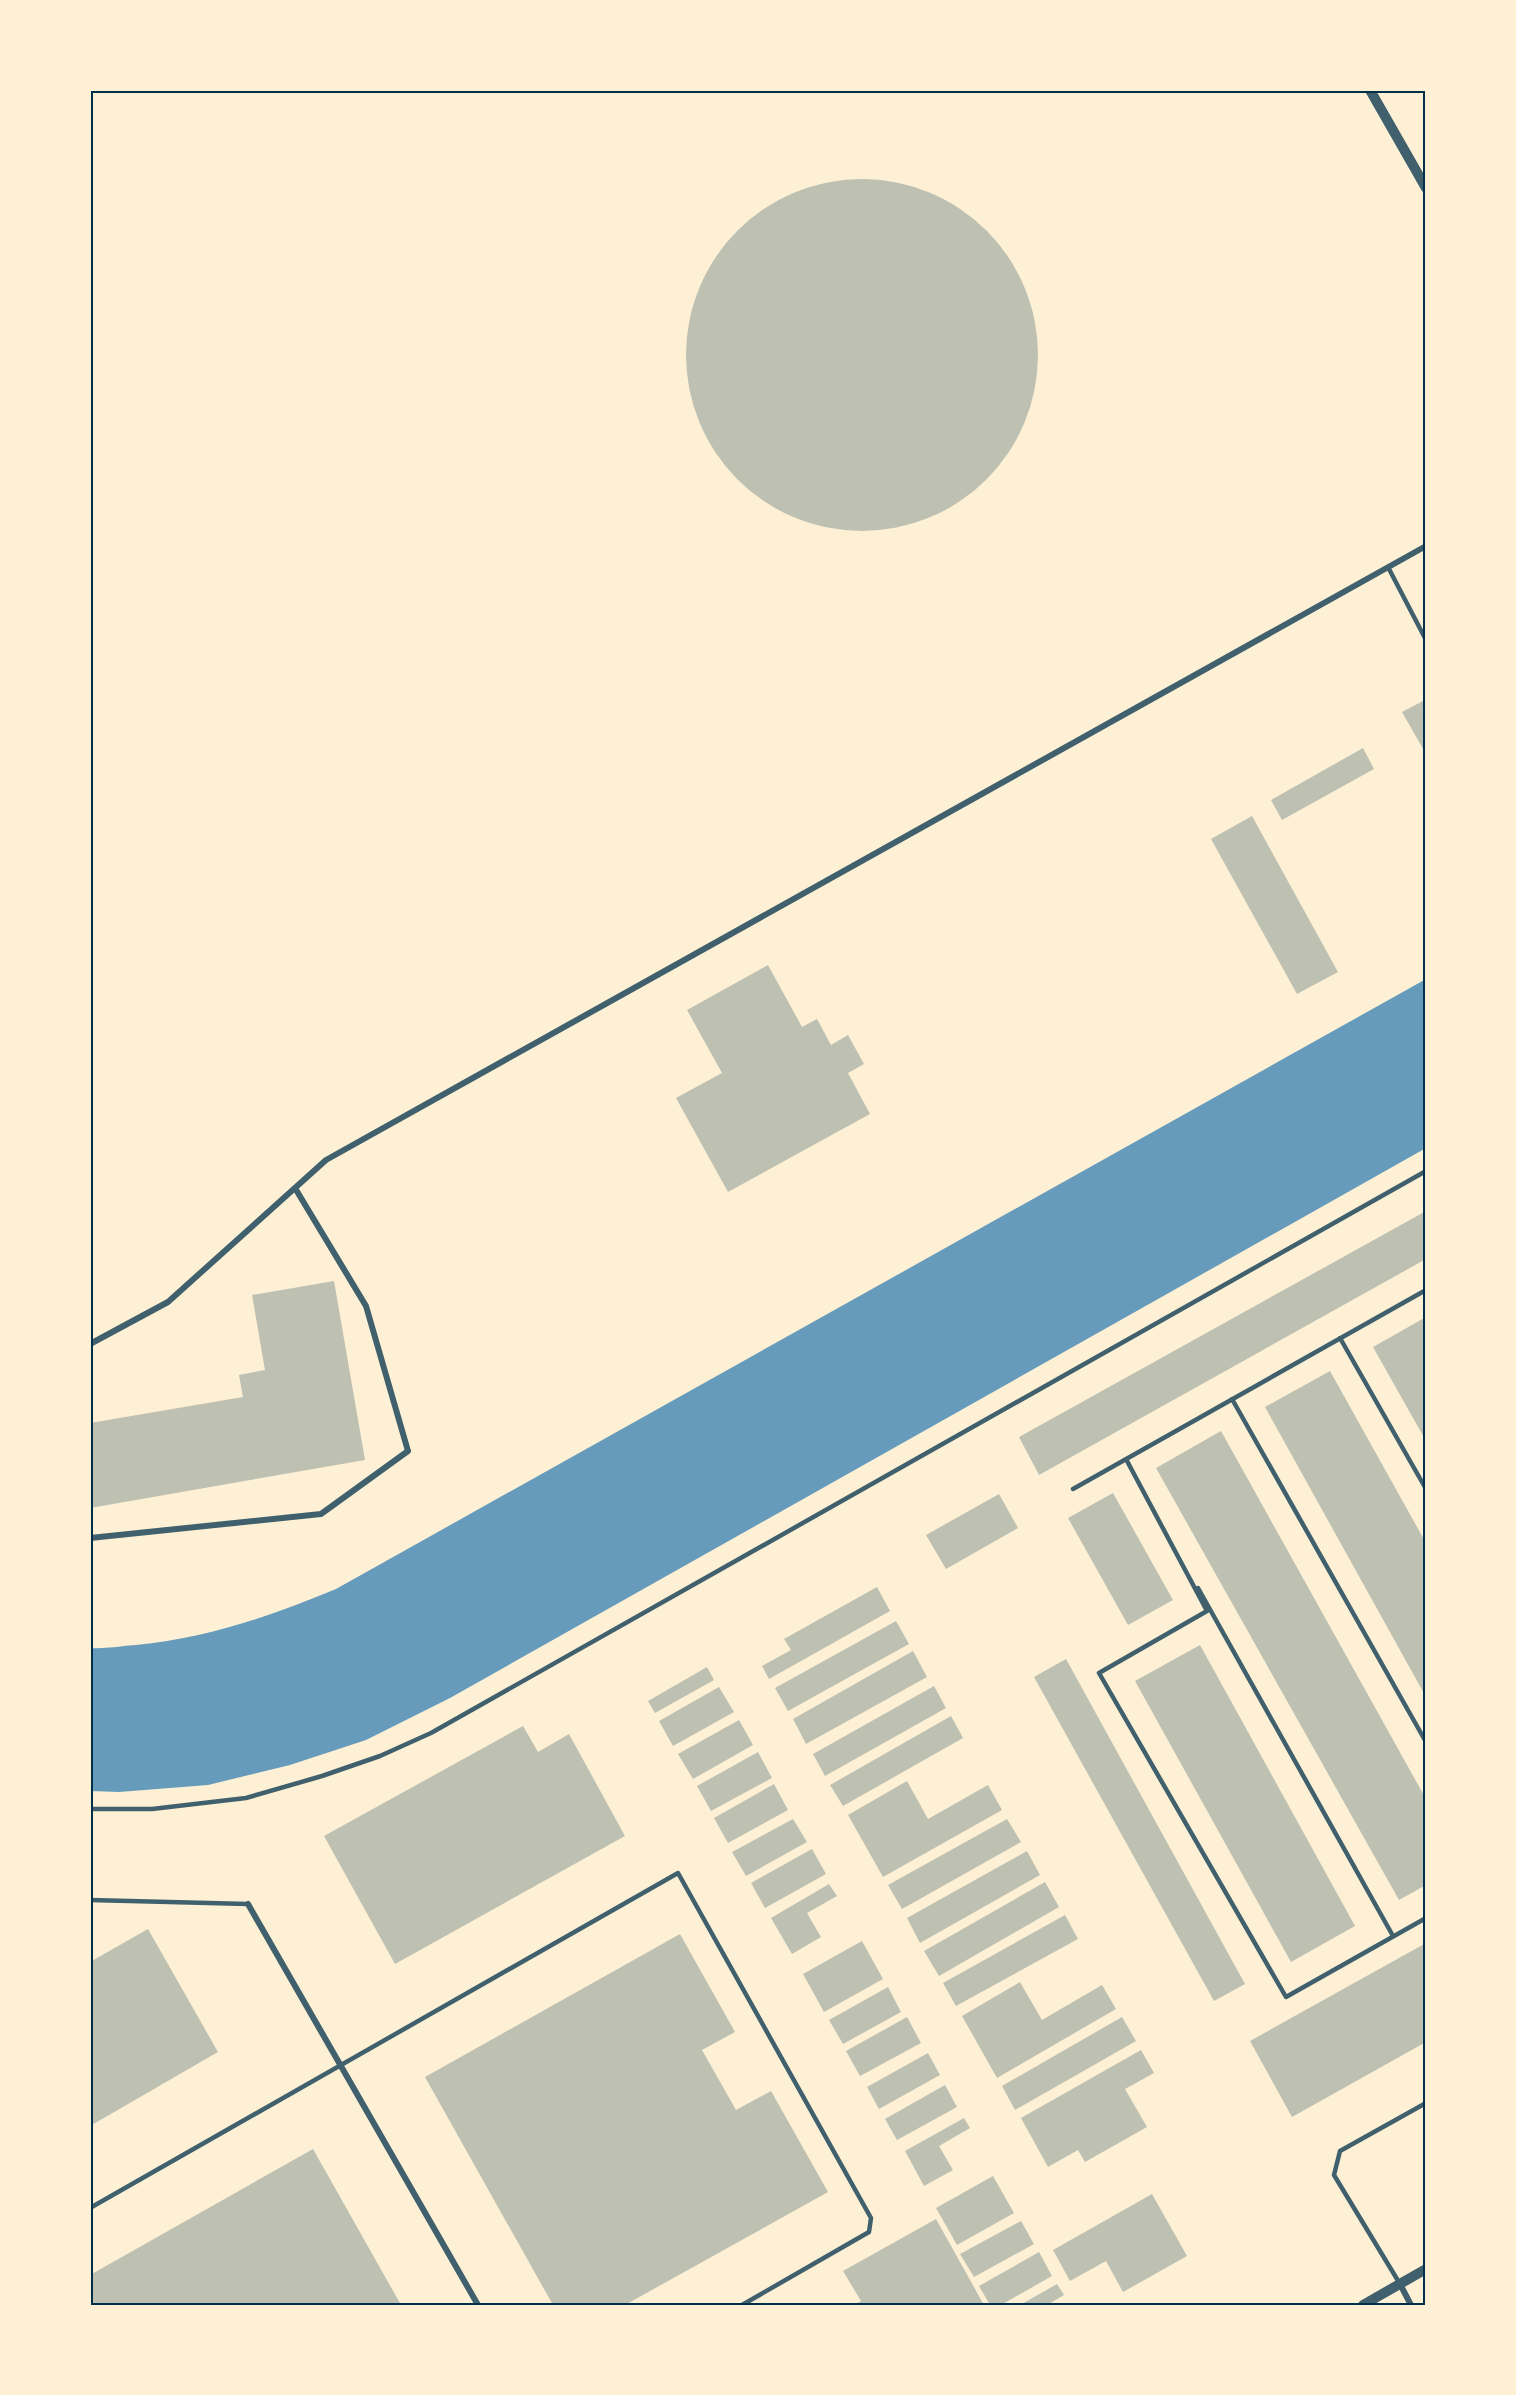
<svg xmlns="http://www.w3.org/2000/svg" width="1516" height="2395" font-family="'Source Sans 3',sans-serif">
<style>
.water{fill:#669bbc}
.building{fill:#bec0b2}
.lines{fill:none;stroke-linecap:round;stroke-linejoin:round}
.service{stroke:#3f606c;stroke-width:4.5}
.minor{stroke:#3f606c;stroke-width:6}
.tertiary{stroke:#3f606c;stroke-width:10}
.neatline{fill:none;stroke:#003049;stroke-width:2}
</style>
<rect width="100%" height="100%" fill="#fdf0d5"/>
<path class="water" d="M1426,979V1148L450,1698L366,1740L290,1765L208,1785L119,1792L90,1791V1648C105,1649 121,1646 136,1645C207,1638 271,1616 336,1589Z"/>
<path class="building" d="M686 355a176 176 0 1 1 352 0a176 176 0 1 1-352 0Z
M1423,701L1426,705V754L1402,712Z
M1363,748L1374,769L1282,820L1271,800Z
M1252,816L1338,972L1297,994L1211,839Z
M768,965L802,1027L817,1019L831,1045L848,1035L864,1064L848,1073L870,1114L728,1192L676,1098L722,1073L687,1010Z
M1426,1211V1259L1039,1475L1019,1437Z
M334,1281L365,1460L90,1508V1423L243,1397L239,1375L265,1370L252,1295Z
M1426,1317V1441L1373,1347Z
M1330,1371L1426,1543V1697L1265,1407Z
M1221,1431L1426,1799V1885L1399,1900L1156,1468Z
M1113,1493L1173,1600L1128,1625L1068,1518Z
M999,1494L1018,1528L946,1569L926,1535Z
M877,1587L890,1611L769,1679L762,1666L791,1650L784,1639Z
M896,1621L909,1644L788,1711L775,1688Z
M1200,1645L1355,1926L1291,1962L1135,1681Z
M913,1651L927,1677L806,1744L793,1719Z
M1066,1659L1245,1984L1214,2001L1034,1677Z
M707,1667L714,1680L655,1713L648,1701Z
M934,1686L946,1708L825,1776L813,1754Z
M719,1687L734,1712L673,1746L659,1721Z
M951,1716L963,1738L843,1806L830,1785Z
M739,1720L753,1745L693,1779L678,1754Z
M523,1726L538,1752L569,1734L625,1836L395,1964L324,1836Z
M758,1752L772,1778L711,1811L697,1786Z
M907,1781L928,1819L988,1785L1002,1810L883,1877L848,1815Z
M774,1784L788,1810L728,1843L714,1818Z
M793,1819L807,1842L746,1876L732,1852Z
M1007,1819L1021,1842L902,1909L888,1885Z
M812,1849L826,1874L765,1908L751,1883Z
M1027,1851L1040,1875L920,1943L907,1918Z
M1045,1882L1059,1907L939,1976L924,1951Z
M829,1884L837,1896L807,1913L821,1937L792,1954L771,1918Z
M1065,1915L1078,1939L956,2006L943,1983Z
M148,1929L218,2052L90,2126V1962Z
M680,1934L735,2032L702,2050L736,2110L771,2091L828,2192L625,2305H553L425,2077Z
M862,1941L883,1979L824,2012L803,1974Z
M1426,1943V2042L1292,2117L1250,2041Z
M1020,1982L1042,2020L1102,1985L1116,2009L997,2078L962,2016Z
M888,1987L901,2012L843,2044L829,2020Z
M907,2017L921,2043L860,2076L846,2051Z
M1122,2017L1136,2041L1015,2110L1002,2086Z
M1141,2050L1154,2073L1125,2089L1147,2127L1085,2162L1078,2150L1048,2167L1021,2118Z
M928,2053L940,2075L879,2109L867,2087Z
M945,2085L957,2107L897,2140L885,2119Z
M964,2118L970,2128L939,2146L953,2170L924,2186L905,2151Z
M313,2149L401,2305H90V2275Z
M993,2176L1014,2213L957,2245L936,2208Z
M1152,2194L1187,2256L1123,2292L1106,2261L1070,2281L1053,2250Z
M936,2219L984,2305H854L861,2301L843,2271Z
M1021,2221L1034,2244L974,2277L960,2254Z
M1039,2252L1052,2276L1001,2305H990L979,2286Z
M1057,2284L1064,2295L1047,2305H1020Z"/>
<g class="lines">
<path class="service" d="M1388,567L1426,640
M1340,1338L1426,1489
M1232,1399L1426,1742
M1126,1459L1207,1611L1099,1673L1286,1997L1426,1918
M1073,1489L1426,1290
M1198,1588L1393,1936
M90,1809H152L246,1798L322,1776L380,1756L431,1733L1426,1171
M90,1900L248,1904
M90,2208L678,1873L871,2218L869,2232L742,2305
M1400,2284L1334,2175L1340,2151L1426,2103"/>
<path class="minor" d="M90,1344L168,1302L326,1160L1426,546
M90,1538L321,1514L408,1451L366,1306L295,1188
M248,1904L478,2305
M1400,2284L1411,2305"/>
<path class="tertiary" d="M1370,90L1426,188
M1363,2305L1426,2269"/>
</g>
<rect width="1516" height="2395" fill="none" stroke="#fdf0d5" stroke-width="183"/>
<rect x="92" y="92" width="1332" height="2212" class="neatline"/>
</svg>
